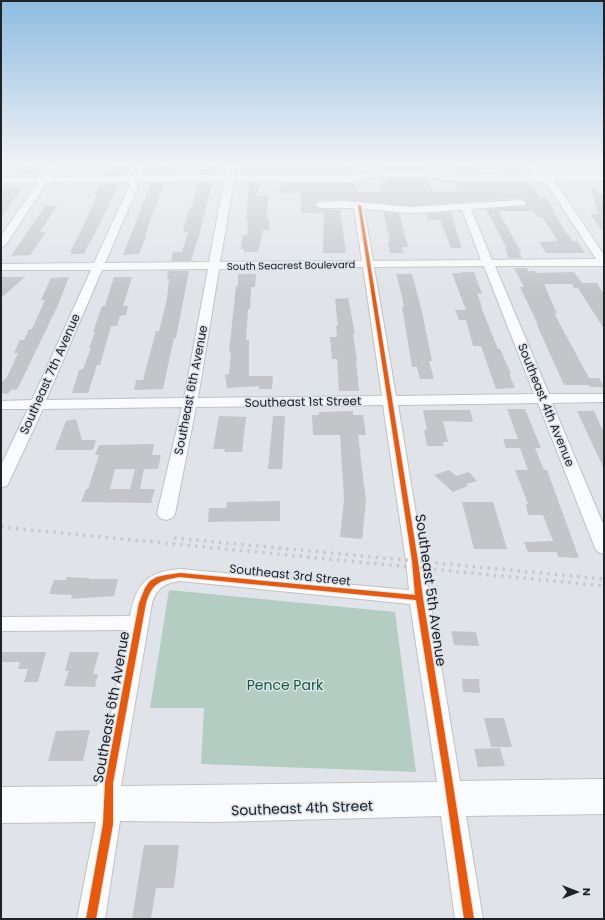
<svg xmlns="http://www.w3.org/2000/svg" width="605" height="920" font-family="Poppins,sans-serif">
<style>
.green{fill:#b4cdc2}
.building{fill:#c4c5c9;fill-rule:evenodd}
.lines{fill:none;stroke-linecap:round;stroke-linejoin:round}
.minor-casing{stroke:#bfc1c5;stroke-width:2}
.minor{fill:#fafbfc;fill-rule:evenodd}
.rail{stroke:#c8caca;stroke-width:3.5;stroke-dasharray:2.5 5;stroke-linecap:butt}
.cycleway-casing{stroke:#dce3eb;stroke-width:2}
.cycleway{fill:#e8590c;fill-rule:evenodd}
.labels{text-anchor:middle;stroke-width:3;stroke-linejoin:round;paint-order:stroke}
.far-street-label{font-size:10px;fill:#202326;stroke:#dce3eb}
.street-label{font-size:12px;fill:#202326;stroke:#dce3eb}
.near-street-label{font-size:14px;fill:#202326;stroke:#dce3eb}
.near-park-label{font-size:14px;fill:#115c3b;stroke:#dce3eb}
</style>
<rect width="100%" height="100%" fill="#e0e3e8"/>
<path class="green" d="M169,590L395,612L416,772L201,764L204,708H150Z"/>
<path class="building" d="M27,164H39L32,174H19Z
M161,164H172L169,174H156Z
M203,164H216L214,174H199Z
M453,164H476L481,173H455L452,165H454Z
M498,164H512L519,173H503Z
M337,165H351L353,174H282L283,169H338Z
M381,165H422L424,170H382Z
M114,166H127L123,175H105L107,171L112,170Z
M385,178H427L433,191H458L454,182H527L529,186H532L539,198H546L555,212H553L565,231L573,241H577L585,253H546L539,242L558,241L542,217H537L533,211H498L521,252H519L522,258H509L505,249H507L486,209L525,206L527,203L521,198L411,206L345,200H320L314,204L319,209L340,210L346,253H323L324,213H301V193H279L281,183H355L357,192H381L379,183H385Z
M151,183H164L157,204L154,209L145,236H146L139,254L123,255Z
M197,183H212L200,232L191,261H171L173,252H182L188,232H183L187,216L190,207H192Z
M249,183H260L257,195H268L267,218H269V230H263L258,252H244V249H241L243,235H247L248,221L246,220Z
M10,184L21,189L1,218V186Z
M101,184H119L90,243H89L84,254H71L72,252H70L82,229L97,195H94Z
M590,185L604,196V233L590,214H598Z
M45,206H57L40,232H46L30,255L11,256Z
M383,212L399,213L408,247H402L404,253H390L388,242H390L389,235Z
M451,212L458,236L462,248H451L440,220H428L426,214Z
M514,268H527L528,271H535L536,273L574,272L582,283H597L604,294V329L578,288H574L572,284H544L557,314L554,313L589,378H599L604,387H590L589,385H564L537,325H538L520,287H524Z
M168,271H189L176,338H174L163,389L134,390L136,380H143L156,331H159L167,299L169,279H167Z
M461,272H474L482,294L477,293L482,307H481L498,349H500L511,374H509L515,388L496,389L481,346H473L466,320H459L455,310H466L452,273H462Z
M238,274H256L255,287H251L250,309H248L246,340H249V376H273L272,389H259V386L227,388L225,375L229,374L231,352H229L236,286H238Z
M396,274H412L422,312L432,361H429L434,379H420L417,367H412L402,307H404L402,296Z
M1,277H25L1,298Z
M69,277L58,305L19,386L16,390L12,389L8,394L1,393V383L7,377L18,353H14L20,340H24L29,329H32L45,300H41L51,278Z
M114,277H132L123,306H128L126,315L120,316L117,326H111L100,365H97L88,393H72L79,370L83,369L91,348H89L95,332H93L102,306H105Z
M348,298L355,334H353L357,360H356L359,391H339L337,359H332L330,337H337L336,326H338L335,299Z
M507,409H525L541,448H535L544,470H547L579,558L558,557L557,552H528L524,542L553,541L543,515H528L526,504H528L515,470H528L520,448H506L503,439H518Z
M423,410H470L473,422L443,421L448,442H443L444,446H427L424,430H427Z
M353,411V415H363L366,435H358L366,501L362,539L340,537L344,499L340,435H313L312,415H319V412Z
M577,411H594L602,429H604V469Z
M219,416L246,417L242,452H224L225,449H213Z
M273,416H285L282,469H268Z
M76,419L82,440H96L93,450H55L66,421Z
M154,444L152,455H161L158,469H144L140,489H155L151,503L81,502L86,489H88L99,455H95L99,445ZM115,469H135L130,489H110Z
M449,470L456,476L469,472L477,481L466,484L468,486L453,492L434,475Z
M280,501V521L208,522L209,508H226L227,502Z
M462,502H493L507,549H474Z
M67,577L90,578L89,579H118L114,596L71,599L72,595L49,594L54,580H66Z
M451,631L476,632L479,646L454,645Z
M1,652H46L38,682H24L28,669H18L20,662H1Z
M70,652H99L93,674H98L95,687L64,686L69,671H65Z
M462,679H479L480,693L463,692Z
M484,718H504L512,747H491Z
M90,730L83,761H48L56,731Z
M500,748L505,766L478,767L474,749Z
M144,845H179L174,888H156L151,919H132Z"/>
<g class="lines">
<defs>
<path id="minor" d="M51,164H59L51,177L133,176L139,164H147L142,176L225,175L228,164H236L234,176H354L366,171H439L445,174L532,175L525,164H533L541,175H604V181L554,180L604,255V266H495L549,394H604V402L552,403L604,526V554L598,552L595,548L538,403L398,405L460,781L604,779V814L466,816L483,919H455L441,816L214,822L120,821L105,919H77L96,822L1,823V787L97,786L127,630L1,631V617L130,616C136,583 147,572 180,569L409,590L406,561L383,405L196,407L175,514L172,518L166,520L160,518L157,514L182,407L43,409L9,482L7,486L1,487V465L28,409H1V401L32,400L91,270H1V264L94,263L131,182H47L5,246L1,247V236L38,182L1,183V177H42ZM368,177H437L443,180H537L547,184L596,259L492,260L471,209L524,205L526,203L521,200L411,207L345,201L320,202L315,205L320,208H354L362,261L220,262L234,181L354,182L364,180ZM224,181L209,262L105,263L140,182ZM364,209L411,213L462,210L481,260L373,261ZM484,266L534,394L396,396L374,267ZM363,267L382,396L198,398L219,269ZM208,269L184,398L46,400L102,270ZM180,581L410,604L437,782L121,786L152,603C157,588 164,583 180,581Z"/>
</defs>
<use href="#minor" class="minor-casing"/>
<use href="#minor" class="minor"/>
<path class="rail" d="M1,527L604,586
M174,538L604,579"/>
<defs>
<path id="cycleway" d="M358,205L361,206L418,561L423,598L451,772L474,919H464L443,772L416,600L180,577C160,580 152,583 146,603L113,783V824L96,919H86L103,824L105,783L139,603L145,588L150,581L157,577L166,575L180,573L415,595L412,561Z"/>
</defs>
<use href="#cycleway" class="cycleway-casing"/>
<use href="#cycleway" class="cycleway"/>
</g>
<linearGradient id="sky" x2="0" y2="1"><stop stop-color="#8dbce1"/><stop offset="0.56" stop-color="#f1f2f5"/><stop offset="1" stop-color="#f1f2f5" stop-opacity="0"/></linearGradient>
<rect width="605" height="293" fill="url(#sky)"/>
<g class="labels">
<g class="far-street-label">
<text transform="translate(291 265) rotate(-1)" y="4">South Seacrest Boulevard</text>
</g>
<g class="street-label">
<text transform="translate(50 374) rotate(-66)" y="4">Southeast 7th Avenue</text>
<text transform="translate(191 390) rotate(-79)" y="4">Southeast 6th Avenue</text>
<text transform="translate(303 402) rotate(-1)" y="4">Southeast 1st Street</text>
<text transform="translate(546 405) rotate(68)" y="4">Southeast 4th Avenue</text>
<text transform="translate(290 575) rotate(6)" y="4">Southeast 3rd Street</text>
</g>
<g class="near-street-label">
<text transform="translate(431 590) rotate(82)" y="5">Southeast 5th Avenue</text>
<text transform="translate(111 707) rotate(-80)" y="5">Southeast 6th Avenue</text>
<text transform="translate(302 808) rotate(-2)" y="5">Southeast 4th Street</text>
</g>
<g class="near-park-label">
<text x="285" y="690">Pence Park</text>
</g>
</g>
<rect width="605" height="920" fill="none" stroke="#202326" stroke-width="4"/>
<g transform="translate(577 892) rotate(90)" stroke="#dce3eb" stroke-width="3" paint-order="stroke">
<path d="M0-3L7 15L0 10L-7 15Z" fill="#202326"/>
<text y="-6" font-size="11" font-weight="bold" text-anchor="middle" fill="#202326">N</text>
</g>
</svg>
